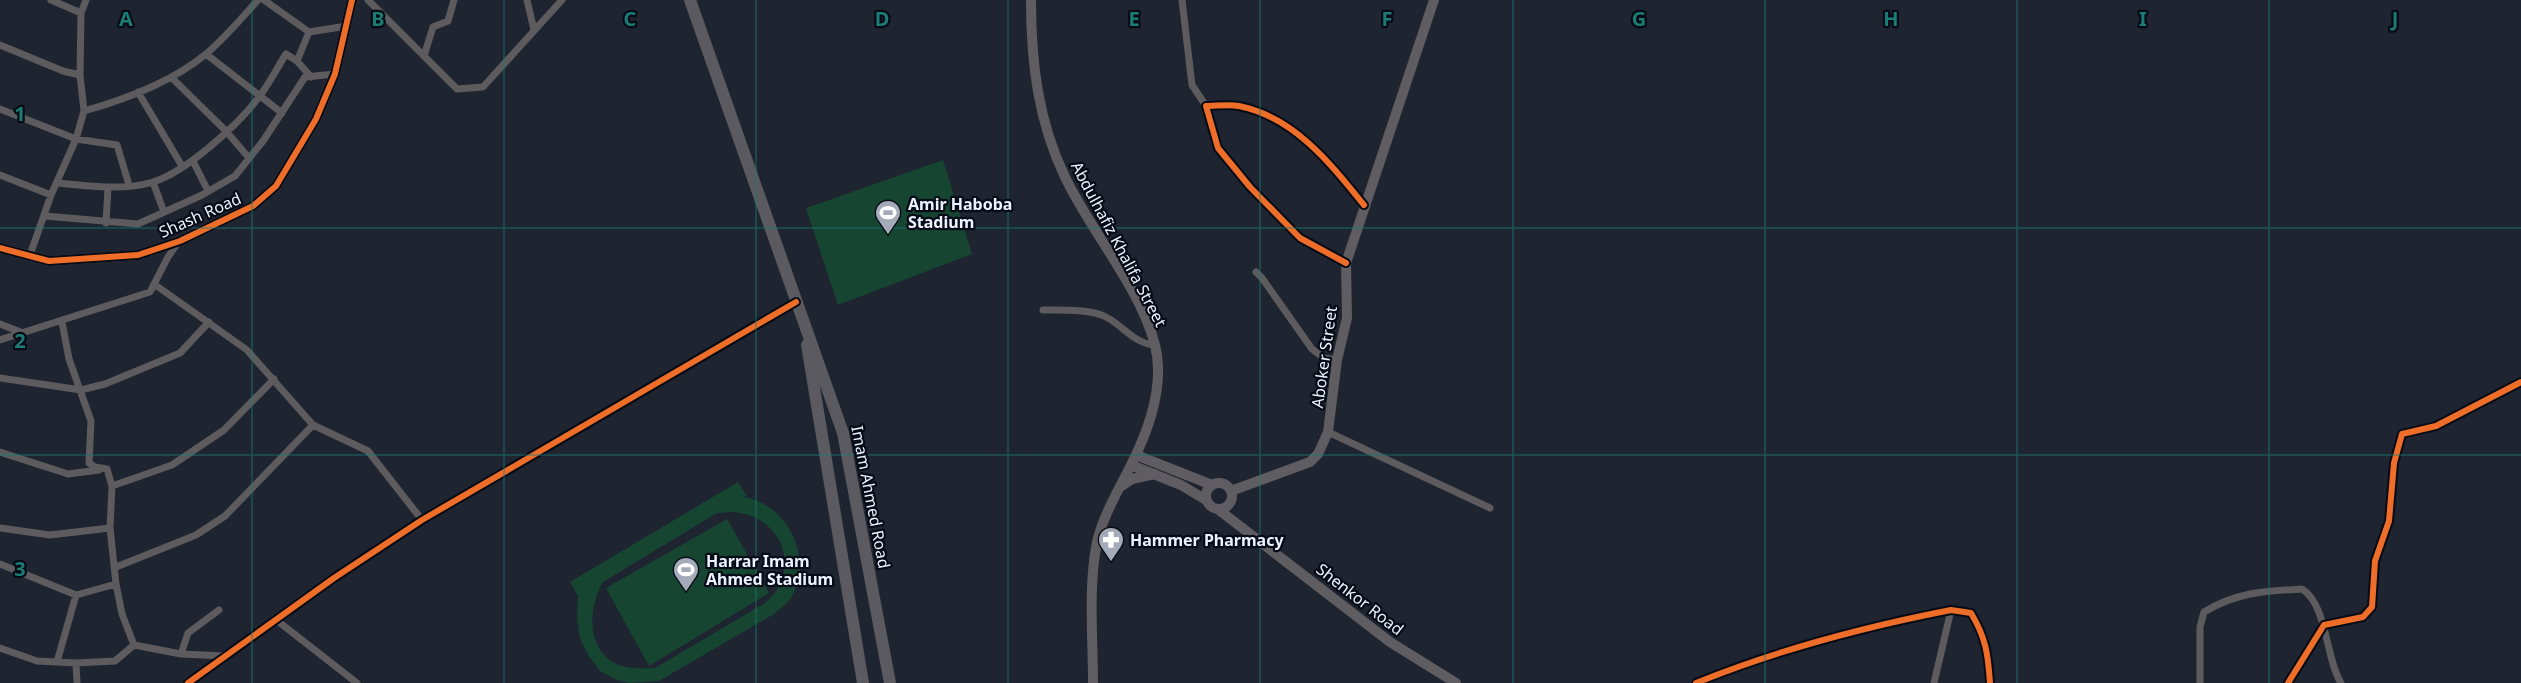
<svg xmlns="http://www.w3.org/2000/svg" width="2521" height="683" font-family="'Noto Sans',sans-serif">
<style>
.green{fill:#164532;fill-rule:evenodd}
.lines{fill:none;stroke-linecap:round;stroke-linejoin:round}
.street{stroke:#5d5b5e;stroke-width:7}
.secondary{stroke:#5f5d62;stroke-width:10}
.highway{stroke:#5a5a60;stroke-width:12}
.cycleway-casing{stroke:#070b15;stroke-width:10}
.cycleway{stroke:#ee6e29;stroke-width:6}
.grid{fill:none;stroke:#1a7c75;stroke-width:1.5;stroke-opacity:0.55}
.labels{text-anchor:middle;stroke-width:4.5;stroke-linejoin:round;paint-order:stroke}
.poi-label{font-size:16px;font-weight:bold;fill:#ecf2ff;stroke:#070b15;text-anchor:start}
.street-label{font-size:16px;fill:#ecf2ff;stroke:#070b15}
.grid-label{font-size:20px;text-anchor:middle;font-weight:bold;fill:#1a7c75;stroke:#070b15;stroke-width:4.5;stroke-linejoin:round;paint-order:stroke}
</style>
<rect width="100%" height="100%" fill="#1e2430"/>
<path class="green" d="M943,160L972,254L838,305L806,208Z
M738,482L747,496L744,497C789,505 814,559 791,598C788,604 779,609 774,614L659,681L629,683L617,680L600,671L589,656L580,639L577,617L578,596L570,582ZM732,512C782,515 804,570 765,603L655,668C639,669 617,669 605,656C586,636 591,603 603,582L717,513Z
M727,519L769,593L649,666L606,588Z"/>
<g class="lines">
<path class="street" d="M51,0L81,13
M264,0L309,32
M368,0L457,89L483,87L562,0
M527,0L534,30
M1182,0L1192,85L1206,106
M0,45L63,71L80,75
M206,54L282,113
M424,56L433,27L448,21L454,0
M297,61L309,32L347,26
M172,78L226,131L249,158
M138,92L182,166
M0,109L76,139L117,145L129,185
M84,111C127,99 172,82 206,54C225,38 241,19 258,0
M193,161L208,191
M0,175L51,195
M153,182L164,212
M57,183C87,186 124,191 153,182C186,172 238,125 259,97C269,84 277,68 286,54L297,61L311,77
M45,216L138,224L202,195L235,176L263,141L305,77L335,74
M106,223L108,187
M30,255L51,195L76,139L84,111L80,75L81,13L86,0
M1346,263L1300,238L1250,187L1218,148L1206,106C1216,106 1229,104 1239,106C1294,117 1330,163 1364,205
M1256,272L1262,278L1312,349L1324,358L1337,360
M154,284L247,350L313,425L368,451L422,520
M1043,310C1060,310 1079,309 1095,313C1119,318 1131,344 1155,345
M62,322L69,359L91,421L89,463L95,467L107,469L112,486L110,528L116,584L122,614L134,645
M0,324L23,333
M0,340L150,292L168,257L179,241
M0,378L81,390L105,384L180,353L209,322
M1328,432L1490,508
M0,452L68,474L99,470
M112,486L172,465L224,430L274,379
M0,528L50,535L110,528
M0,564L76,595
M116,567L196,535L225,516L313,425
M275,619L357,683
M0,648L37,661L76,663L115,661L134,645L181,654L226,656
M181,654L188,633L219,610
M57,662L76,595L116,584
M76,663L77,683
M188,683L334,578L422,520L796,302
M1696,683C1777,650 1864,627 1951,610L1971,613C1986,638 1988,654 1990,683
M1934,683L1951,610
M2200,683V627L2204,612C2237,592 2265,591 2302,589C2327,604 2326,660 2341,683
M2288,683L2324,625L2363,617L2372,607L2375,561L2389,521L2394,463L2402,434L2436,426L2521,382"/>
<path class="secondary" d="M1031,0C1031,62 1038,121 1065,177C1090,230 1141,289 1155,345C1165,385 1148,432 1130,467C1118,491 1103,516 1097,542C1088,587 1093,637 1093,683
M0,248L49,261L138,255L180,241L253,206L276,186L316,119L335,74L352,0
M1136,455L1212,485
M1131,465L1181,485L1206,500
M1206 496a13 13 0 1 1 26 0a13 13 0 1 1-26 0Z
M1120,487L1132,479L1155,474
M1231,491L1310,462L1318,454L1328,432L1337,360L1347,318L1346,263L1434,0
M1219,510L1390,642L1456,683"/>
<path class="highway" d="M690,0L843,433L890,683
M807,345L863,683"/>
<defs>
<path id="cycleway" d="M0,248L49,261L138,255L180,241L253,206L276,186L316,119L335,74L352,0
M1346,263L1300,238L1250,187L1218,148L1206,106C1216,106 1229,104 1239,106C1294,117 1330,163 1364,205
M188,683L334,578L422,520L796,302
M1696,683C1777,650 1864,627 1951,610L1971,613C1986,638 1988,654 1990,683
M2288,683L2324,625L2363,617L2372,607L2375,561L2389,521L2394,463L2402,434L2436,426L2521,382"/>
</defs>
<use href="#cycleway" class="cycleway-casing"/>
<use href="#cycleway" class="cycleway"/>
</g>
<path class="grid" d="M252,0V683M504,0V683M756,0V683M1008,0V683M1260,0V683M1513,0V683M1765,0V683M2017,0V683M2269,0V683M0,228H2521M0,455H2521"/>
<defs>
<symbol id="stadium-pin" viewBox="-11 -11 22 30"><path d="M0 17L-7.5 6A9.5 9.5 0 1 1 7.5 6Z" fill="#a4aab7" stroke="#070b15"/><path d="M0-5a6.5 5 0 1 0 0 10a6.5 5 0 1 0 0-10ZM-3.5-1.8h7v3.6h-7Z" fill="#fff"/></symbol>
<symbol id="pharmacy-pin" viewBox="-11 -11 22 30"><path d="M0 17L-7.5 6A9.5 9.5 0 1 1 7.5 6Z" fill="#a4aab7" stroke="#070b15"/><path d="M-2-6h4v4h4v4h-4v4h-4v-4h-4v-4h4Z" fill="#fff"/></symbol>
</defs>
<g fill-rule="evenodd">
<use href="#stadium-pin" x="873" y="198" width="30" height="40"/>
<use href="#pharmacy-pin" x="1096" y="525" width="30" height="40"/>
<use href="#stadium-pin" x="671" y="555" width="30" height="40"/>
</g>
<g class="labels">
<g class="poi-label">
<text x="908" y="210">Amir Haboba<tspan x="908" dy="18">Stadium</tspan></text>
<text x="1130" y="546">Hammer Pharmacy</text>
<text x="706" y="567">Harrar Imam<tspan x="706" dy="18">Ahmed Stadium</tspan></text>
</g>
<g class="street-label">
<text transform="translate(200 215) rotate(-24)" y="6">Shash Road</text>
<text transform="translate(1119 244) rotate(62)" y="6">Abdulhafiz Khalifa Street</text>
<text transform="translate(1324 357) rotate(-82)" y="6">Aboker Street</text>
<text transform="translate(871 497) rotate(79)" y="6">Imam Ahmed Road</text>
<text transform="translate(1360 599) rotate(38)" y="6">Shenkor Road</text>
</g>
</g>
<g class="grid-label">
<text x="126" y="26">A</text>
<text x="378" y="26">B</text>
<text x="630" y="26">C</text>
<text x="882" y="26">D</text>
<text x="1134" y="26">E</text>
<text x="1387" y="26">F</text>
<text x="1639" y="26">G</text>
<text x="1891" y="26">H</text>
<text x="2143" y="26">I</text>
<text x="2395" y="26">J</text>
<text x="20" y="121">1</text>
<text x="20" y="348">2</text>
<text x="20" y="576">3</text>
</g>
</svg>
